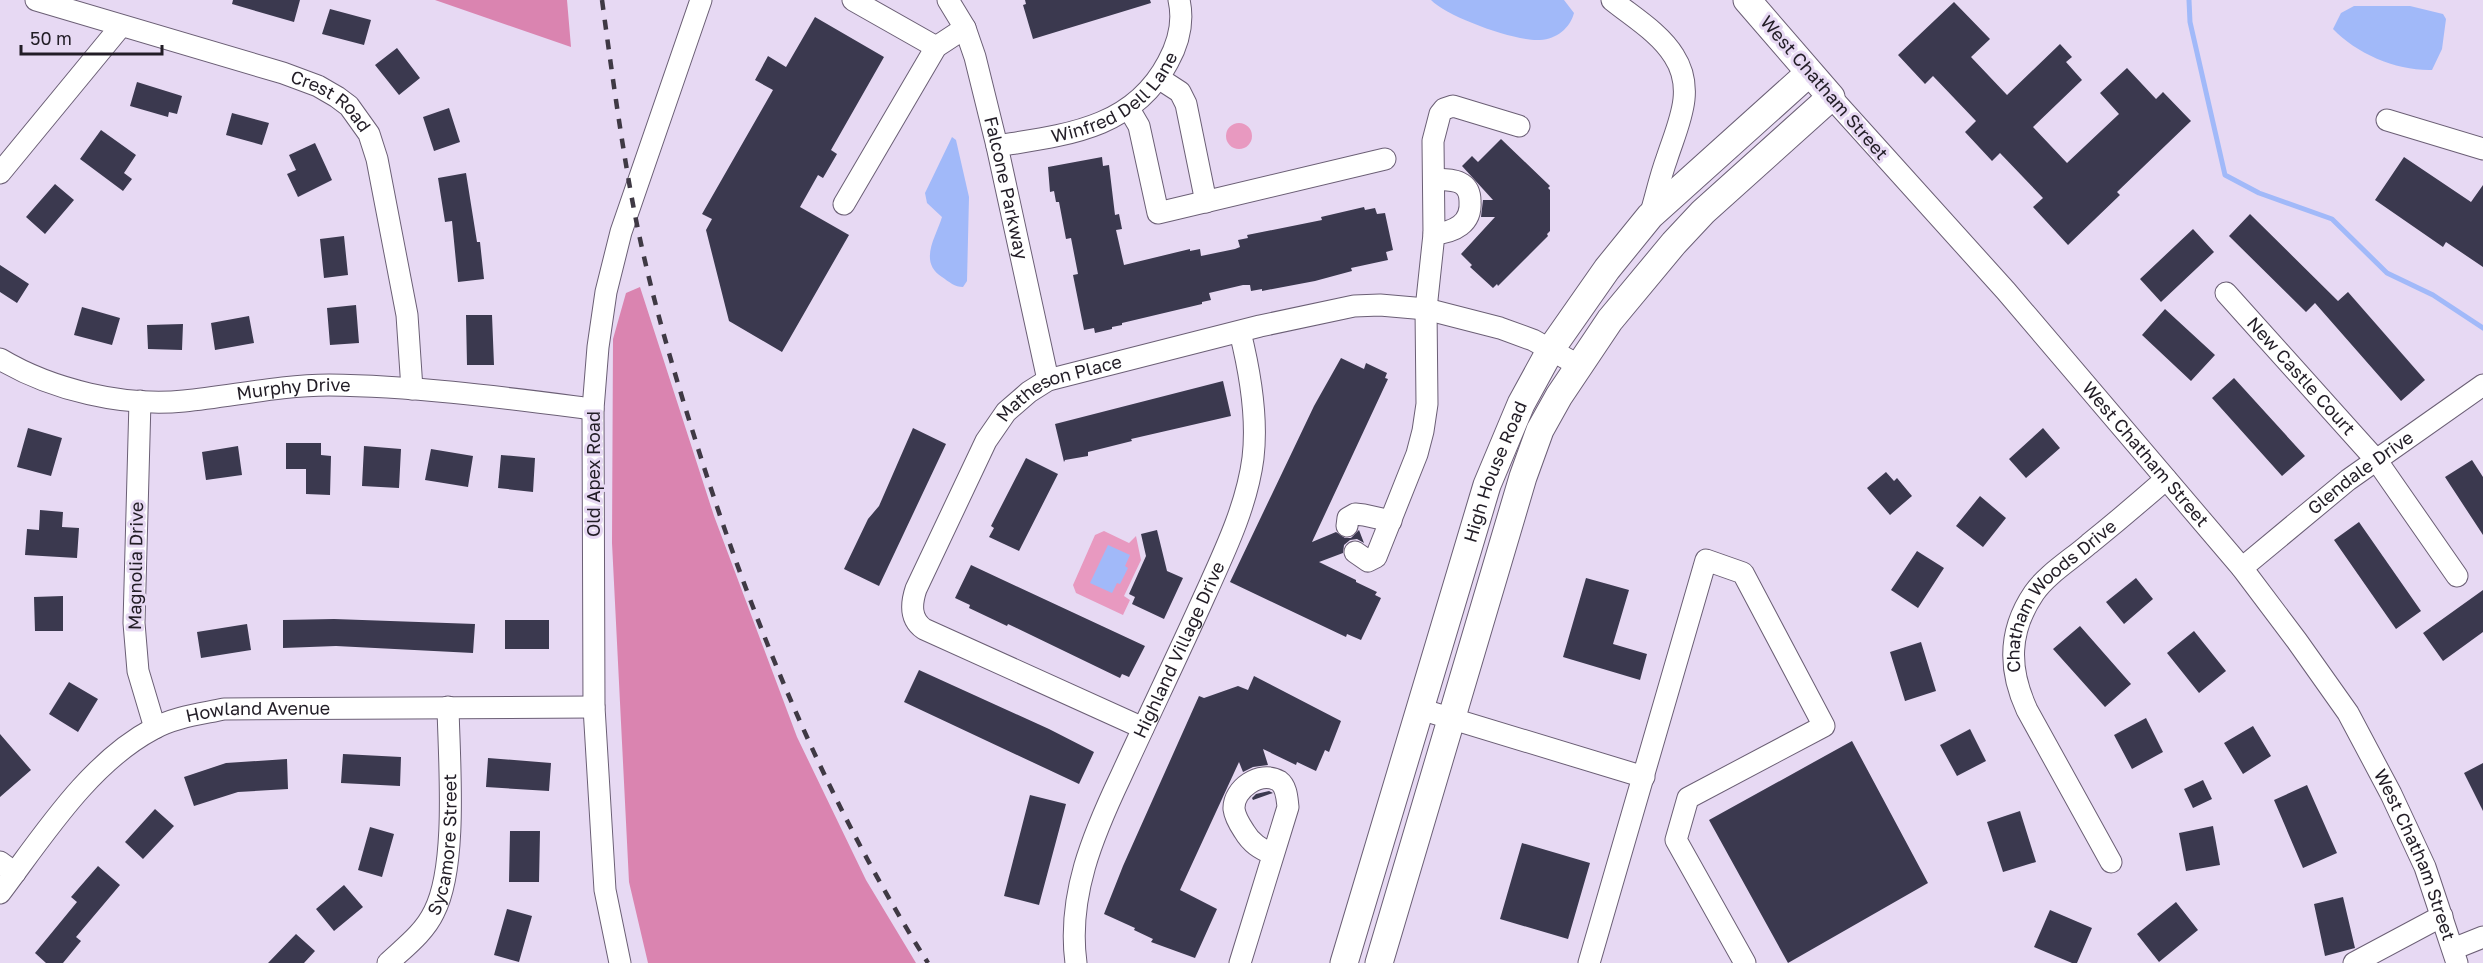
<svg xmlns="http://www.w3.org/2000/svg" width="2483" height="963" font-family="'Golos Text',sans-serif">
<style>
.green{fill:#e899c0}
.forest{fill:#da84b0}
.water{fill:#a1b9f9}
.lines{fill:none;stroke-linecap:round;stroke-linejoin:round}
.stream{stroke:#a1b9f9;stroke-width:5}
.building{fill:#3b394f}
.minor-casing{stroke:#6b5f75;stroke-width:23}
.major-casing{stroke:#6b5f75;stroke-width:29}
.minor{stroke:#fff;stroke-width:21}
.major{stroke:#fff;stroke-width:27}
.rail{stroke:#3f3944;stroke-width:4.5;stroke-dasharray:10 10;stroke-linecap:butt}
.labels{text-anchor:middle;stroke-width:6;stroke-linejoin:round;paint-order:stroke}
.street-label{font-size:18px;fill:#221d26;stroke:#e7d9f3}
</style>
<rect width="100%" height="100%" fill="#e7d9f3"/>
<path class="green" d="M1226 136a13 13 0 1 1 26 0a13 13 0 1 1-26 0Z
M1104,531L1129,543L1136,536L1141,560L1124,596L1130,600L1123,615L1076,593L1073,585L1095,535Z"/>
<path class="forest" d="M435,0H567L571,47Z
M640,287L714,516L797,737L866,880L916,963H648L629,882L612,543L613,339L626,293Z"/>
<path class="water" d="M1431,0H1564L1574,13C1570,28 1557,39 1540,40C1517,42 1447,17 1431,0Z
M2354,6H2410L2443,14L2446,19L2442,49L2432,70C2397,71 2357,54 2333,29L2341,13Z
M952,137L956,140L969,197L967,281L963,287C955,287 949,282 942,277C918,262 936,237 942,217L927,203L925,193Z
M1108,545L1130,555L1125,566L1128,568L1120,584L1117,583L1112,593L1090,583Z"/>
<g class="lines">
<path class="stream" d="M2189,0L2190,22L2225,175L2259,193L2332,219L2387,273L2433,295L2483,328"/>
</g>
<path class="building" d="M233,0H300L294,22L232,4Z
M1025,0H1150L1151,3L1033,39L1023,5L1026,4Z
M1954,2L1990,39L1971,57L2007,95L2060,44L2072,57L2066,62L2082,80L2033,127L2067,163L2119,114L2100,93L2127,68L2156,99L2163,92L2191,121L2117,192L2120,195L2068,245L2033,207L2043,198L2000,153L1992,161L1965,132L1976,121L1933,76L1925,84L1898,55Z
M330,9L371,20L364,45L322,34Z
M815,17L884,57L831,150L837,154L823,178L818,175L800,207L849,235L782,352L729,321L706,230L712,219L702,214L773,90L755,80L768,56L786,67Z
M397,48L420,78L399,95L375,65Z
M137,82L182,96L177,114L169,112L168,117L130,106Z
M449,108L460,142L434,151L423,117Z
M232,113L269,123L262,145L226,135Z
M101,130L136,155L124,173L132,179L123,191L80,159Z
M1501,139L1550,186L1548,188L1550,190V231L1547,234L1548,236L1498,286L1497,284L1493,288L1470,267L1472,265L1461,254L1495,217H1481L1483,200H1493L1462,166L1472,156L1478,162Z
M315,143L332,180L298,197L287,174L296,170L289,155Z
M1102,157L1103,166L1109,165L1115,215L1119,214L1122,229L1116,230L1124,265L1190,249V251L1200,249L1201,256L1235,249L1240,247L1238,240L1248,238L1247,235L1322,220L1321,217L1364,207L1365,210L1375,208L1377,214L1385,213L1393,250L1386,252L1388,260L1351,268L1352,271L1315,281L1262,291V289L1251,291L1250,285H1243L1209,293L1211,300L1202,302V304L1122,323V325L1112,327V329L1095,333L1094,328L1084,330L1073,275L1078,274L1071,238L1066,239L1059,202H1056L1054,191L1050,192L1048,167Z
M2404,157L2471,202L2483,185V267L2446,242L2443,247L2375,200Z
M466,173L477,242H480L484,279L458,282L452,221L445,222L438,178Z
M55,184L74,200L45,234L26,217Z
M2250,214L2338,301L2348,292L2425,380L2401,401L2315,303L2306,312L2229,236Z
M2193,229L2214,252L2161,302L2140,279Z
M344,236L348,275L324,278L320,239Z
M0,265L29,284L17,303L0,292Z
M356,305L359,343L330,345L327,308Z
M82,307L120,318L112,345L74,335Z
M2165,309L2215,355L2191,381L2142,335Z
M466,315H492L494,365H467Z
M249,316L254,343L215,350L211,323Z
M183,324L182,350L148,349L147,325Z
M1341,358L1364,369L1366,363L1387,373L1385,378L1388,379L1312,542L1336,532L1345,538H1351L1359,530L1364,543L1357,539L1350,540L1344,545L1343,553L1319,562L1356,580V582L1377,592L1375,595L1381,598L1361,640L1347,634L1346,637L1230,582L1314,406Z
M2234,378L2305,456L2282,476L2212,398Z
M1223,381L1231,416L1131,439L1132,441L1088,452V456L1065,460L1064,462L1055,424Z
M28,428L62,438L51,476L17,467Z
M913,428L946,444L879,586L844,569L868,519L879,506Z
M2043,428L2060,448L2026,478L2009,459Z
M286,443H321V455L331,456L330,495L306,494V469H286Z
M238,446L242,475L206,480L202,452Z
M364,446L401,449L399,488L362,486Z
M431,449L473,456L468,487L425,480Z
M501,455L535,458L533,492L498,488Z
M1026,458L1058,474L1019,551L989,537L994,528L991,526Z
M2472,460L2483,477V535L2445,477Z
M1886,472L1894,481L1897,478L1912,496L1890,515L1867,488Z
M1980,496L2006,518L1983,547L1956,526Z
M40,510L63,512L62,527L79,528L77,558L25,555L27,529L39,530Z
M2359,522L2421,611L2396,629L2334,540Z
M1157,530L1167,571L1183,578L1164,619L1132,604L1135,597L1129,594L1146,556L1141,534Z
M1917,551L1944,568L1918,608L1891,590Z
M971,565L1145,646L1129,677L1122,674L1120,678L1008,624L1007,626L969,608L970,605L955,598Z
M1586,578L1629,590L1613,644L1647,654L1640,680L1563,657Z
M2136,578L2153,599L2124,624L2106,602Z
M2483,590V632L2443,661L2423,633Z
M63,596V631H35L34,597Z
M334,619L475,624L473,653L336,646L283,648V620Z
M505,620H549V649H505Z
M247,624L251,650L201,658L197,632Z
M2080,626L2131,684L2105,707L2053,649Z
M2194,631L2226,671L2199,693L2167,653Z
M1921,642L1936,691L1905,701L1890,652Z
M919,670L1049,729L1094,752L1079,784L904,702Z
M1254,676L1341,721L1329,752L1325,750L1316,771L1297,762L1296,765L1263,749L1268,765L1253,767L1243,772L1239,762L1180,890L1217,909L1195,958L1151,942L1153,939L1134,930L1135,928L1104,914L1123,866L1199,696L1204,698L1238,686L1248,690Z
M69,682L98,699L78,732L49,714Z
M2146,718L2163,752L2132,769L2114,735Z
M2253,726L2271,756L2243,774L2224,743Z
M1970,729L1986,761L1957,776L1940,745Z
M0,734L31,770L0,797Z
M1852,741L1928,883L1788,963L1709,820Z
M343,754L401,757L400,786L341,783Z
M488,758L551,763L549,791L486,787Z
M287,759L288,789L238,792L194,806L184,777L226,763Z
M2483,763V811L2464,773Z
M2203,780L2212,799L2193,808L2184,789Z
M2307,785L2337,853L2303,868L2274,800Z
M1269,791L1273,793L1253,800L1252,798L1256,794Z
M1030,795L1066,804L1039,905L1004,896Z
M155,809L174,826L143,859L125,842Z
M2020,811L2036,862L2003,872L1987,822Z
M2213,826L2220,865L2186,871L2179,833Z
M370,827L394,834L382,877L358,870Z
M510,831H540L539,882H509Z
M1522,843L1590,863L1568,939L1500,919Z
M98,866L120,885L76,937L81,941L63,963H46L35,953L77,902L71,897Z
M344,885L363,907L334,931L316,909Z
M2343,897L2355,948L2325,956L2314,904Z
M2176,902L2198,930L2159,962L2137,934Z
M507,909L532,916L519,962L494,955Z
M2050,910L2092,928L2077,963H2072L2034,947Z
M296,934L315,951L304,963H268Z"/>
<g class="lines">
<defs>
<g id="minor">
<path id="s1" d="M36,0L283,73L318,86L337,97L349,106L369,134L377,159L407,315L412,389"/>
<path d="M853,0L936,47"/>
<path id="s2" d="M948,0L965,28L975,57L997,146L1048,380"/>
<path d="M1612,0C1633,17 1660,33 1674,56C1696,90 1678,124 1667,158C1660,177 1656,196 1650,216"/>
<path d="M1160,79L1180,92L1186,104L1206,202"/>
<path id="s3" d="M1831,97L2006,291L2242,568L2297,641L2348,713L2391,794L2425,867L2457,963"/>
<path d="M1129,109L1139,126L1158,213L1385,159"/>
<path d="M2387,120L2483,149"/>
<path id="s4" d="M997,146C1065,135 1133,129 1168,62C1179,42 1184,22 1179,0"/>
<path d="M0,173L121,26"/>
<path d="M844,204L936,47L965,28"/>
<path d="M1434,234C1454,232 1472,224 1470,201C1470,194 1468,188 1462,184C1455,179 1443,180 1435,179"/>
<path id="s5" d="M2226,293L2377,461L2457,576"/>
<path id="s6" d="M0,359C52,390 124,407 184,401C233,396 281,385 329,385C418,386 506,398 593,409"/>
<path d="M140,401L134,623L138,671L155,728"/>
<path d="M1347,526L1348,518L1355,514L1364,515L1391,521"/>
<path d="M1355,552L1368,561L1376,557L1417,454L1423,431L1427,404L1426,309L1434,234L1433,141L1440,114L1444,109L1453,106L1519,126"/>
<path id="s7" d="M2242,568L2348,480L2483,385"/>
<path d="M1420,709L1644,777"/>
<path id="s8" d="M1143,728L924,629C910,619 911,604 916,589L986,441L1006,412L1029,392L1048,380L1260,326L1354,306L1380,305L1426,309L1500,328L1533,340L1578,365"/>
<path d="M0,862L15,873"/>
<path id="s9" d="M2111,862L2027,710C2008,669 2008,631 2034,593C2047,574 2072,559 2089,544C2115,523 2141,501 2166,479"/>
<path id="s10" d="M0,893C43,836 89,763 153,729C174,717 201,714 224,709L594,707"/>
<path d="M2453,949L2483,937"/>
<path id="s11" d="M388,963C405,947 424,933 434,912C458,866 449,760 448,707"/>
<path d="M620,963L605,890L594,707L593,409L598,347L606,292L621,232L701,0"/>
<path id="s12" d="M1076,963C1067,896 1093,835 1121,776C1149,715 1178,655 1205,595C1225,551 1247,505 1253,458C1258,416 1250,372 1240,332"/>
<path d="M1240,963L1288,807C1287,799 1287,787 1279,781C1260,770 1233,789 1234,809C1235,817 1240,825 1244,831C1251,843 1260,849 1273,854"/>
<path d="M1589,963L1706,560L1743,573L1824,726L1688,798L1676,840L1745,963"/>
<path d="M2354,963L2442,916"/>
</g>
<g id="major">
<path id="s13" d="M1344,963L1487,485L1521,404L1551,349L1607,269L1650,216L1809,73"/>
<path d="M1379,963L1523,477L1540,430L1559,396L1610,320L1674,243L1703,212L1831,97L1747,0"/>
</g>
</defs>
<use href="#minor" class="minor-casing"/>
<use href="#major" class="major-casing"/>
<use href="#minor" class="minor"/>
<use href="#major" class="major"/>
<path class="rail" d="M602,0C611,66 620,133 632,199C647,281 671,363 696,442C753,624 826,802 928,963"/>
</g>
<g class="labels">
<g class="street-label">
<text transform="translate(1824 88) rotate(49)" y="6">West Chatham Street</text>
<text dy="6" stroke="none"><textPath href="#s4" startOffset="132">Winfred Dell Lane</textPath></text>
<text dy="6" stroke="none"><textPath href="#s1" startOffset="314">Crest Road</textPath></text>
<text dy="6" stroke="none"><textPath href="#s2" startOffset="198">Falcone Parkway</textPath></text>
<text dy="6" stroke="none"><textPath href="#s5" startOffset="112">New Castle Court</textPath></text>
<text dy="6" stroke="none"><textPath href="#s6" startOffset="302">Murphy Drive</textPath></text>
<text dy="6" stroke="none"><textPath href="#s8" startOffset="543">Matheson Place</textPath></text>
<text dy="6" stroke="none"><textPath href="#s3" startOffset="476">West Chatham Street</textPath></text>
<text dy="6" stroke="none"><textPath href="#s13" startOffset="514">High House Road</textPath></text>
<text transform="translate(594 474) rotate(-90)" y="6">Old Apex Road</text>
<text dy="6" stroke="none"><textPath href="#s7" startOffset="152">Glendale Drive</textPath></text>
<text transform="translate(136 566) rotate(-89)" y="6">Magnolia Drive</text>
<text dy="6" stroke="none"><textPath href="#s9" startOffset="308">Chatham Woods Drive</textPath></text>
<text dy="6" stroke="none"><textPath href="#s12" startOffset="334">Highland Village Drive</textPath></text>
<text dy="6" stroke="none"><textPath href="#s10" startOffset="334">Howland Avenue</textPath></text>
<text dy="6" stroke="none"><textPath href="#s11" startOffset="138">Sycamore Street</textPath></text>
<text dy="6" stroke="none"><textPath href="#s3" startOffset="962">West Chatham Street</textPath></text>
</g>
</g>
<path d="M21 45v9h141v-9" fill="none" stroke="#221d26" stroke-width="3"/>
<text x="30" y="45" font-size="18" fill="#221d26" stroke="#e7d9f3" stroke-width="4.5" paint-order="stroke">50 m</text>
</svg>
